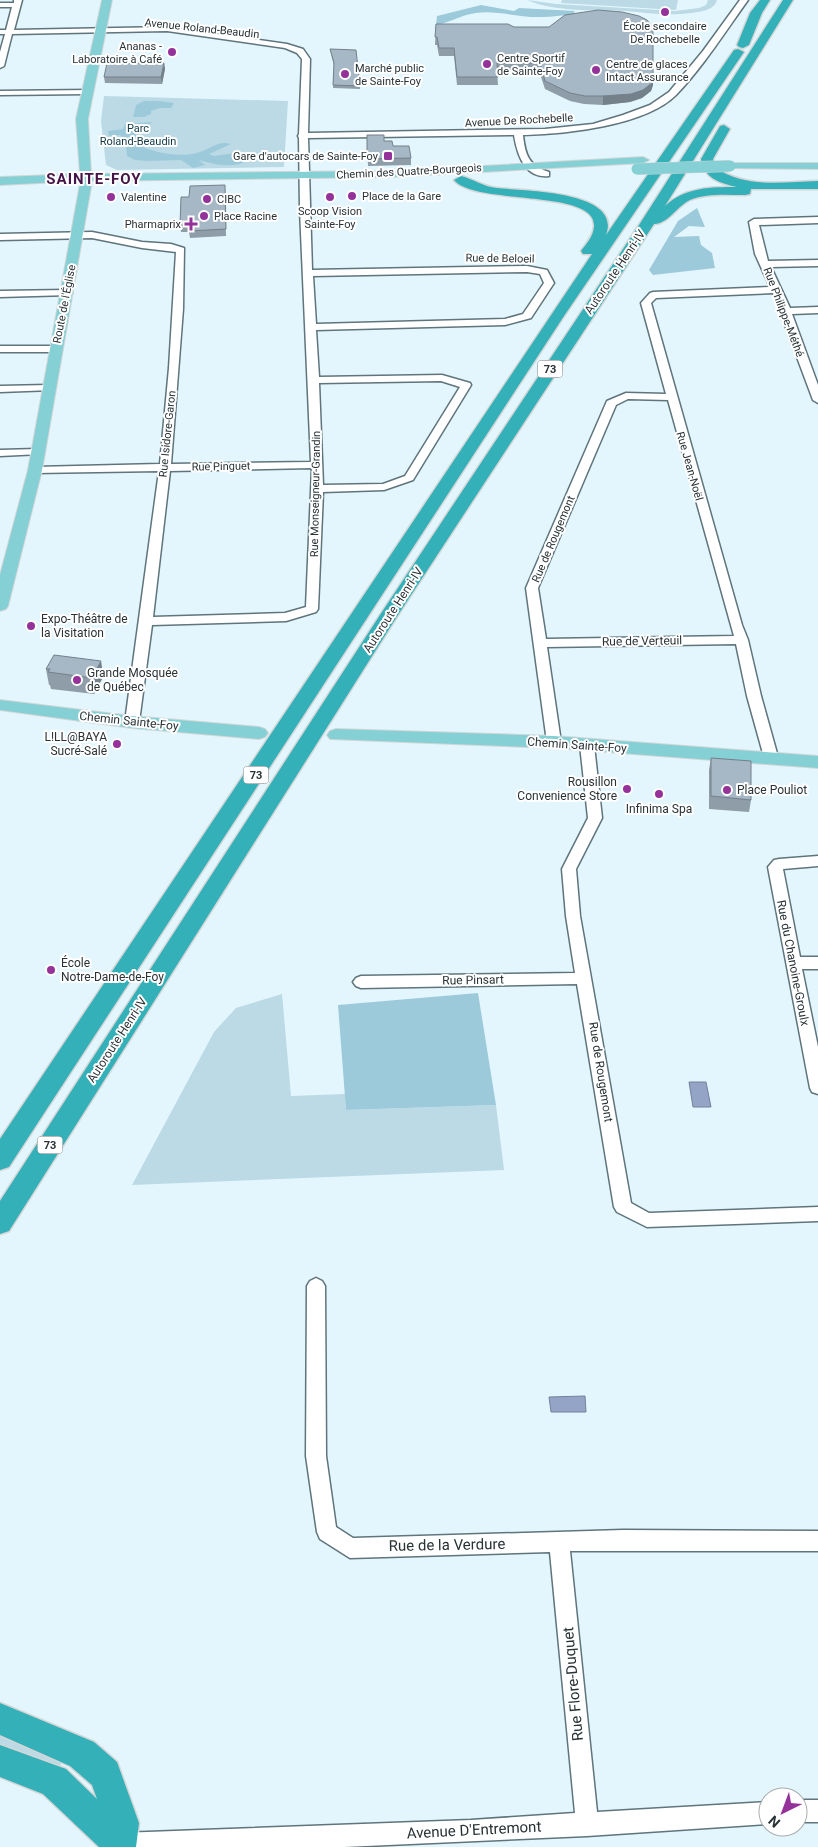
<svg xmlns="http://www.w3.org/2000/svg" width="818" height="1847" font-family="Roboto,sans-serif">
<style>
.green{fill:#bbdae5}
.forest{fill:#9dcadb}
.water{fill:#93a4c6;stroke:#73829a}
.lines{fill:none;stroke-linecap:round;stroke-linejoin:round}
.minor-casing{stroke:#5f747c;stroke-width:3}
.major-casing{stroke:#d4d6d7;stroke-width:2}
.highway-casing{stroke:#d4d6d7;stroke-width:3}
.minor{fill:#fff;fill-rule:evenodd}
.major{fill:#85d0d4;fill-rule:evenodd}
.highway{fill:#33b0b8;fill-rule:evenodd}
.major-bridge-casing{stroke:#d4d6d7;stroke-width:12;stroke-linecap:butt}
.major-bridge{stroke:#85d0d4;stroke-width:11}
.wall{fill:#8f9da9}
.shaded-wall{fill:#74808a}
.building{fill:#a6b7c5;stroke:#74808a}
.poi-dot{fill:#94329a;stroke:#fff;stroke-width:2}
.labels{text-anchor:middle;stroke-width:4;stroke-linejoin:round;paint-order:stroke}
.far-poi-label{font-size:11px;fill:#293235;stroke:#fff;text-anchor:start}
.far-street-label{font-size:11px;fill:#293235;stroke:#fff}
.far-park-label{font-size:11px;fill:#103945;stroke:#fff}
.shield{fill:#fff;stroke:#697072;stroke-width:1}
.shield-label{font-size:11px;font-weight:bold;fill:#293235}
.street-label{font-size:12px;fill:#293235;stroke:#fff}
.poi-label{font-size:12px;fill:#293235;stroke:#fff;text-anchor:start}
.far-district-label{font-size:15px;font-weight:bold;letter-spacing:1px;fill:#441546;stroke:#fff}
.near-street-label{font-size:15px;fill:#293235;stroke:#fff}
</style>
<rect width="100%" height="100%" fill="#e3f6fd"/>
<path class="green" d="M527,0L556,4L675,11L699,8L706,5L708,0H717C715,10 700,12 691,13C670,16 647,13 626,11C596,10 555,12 527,0Z
M562,0H678L676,10L561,3Z
M104,96L288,101L284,167L117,170L106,165L101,121Z
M282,994L291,1096L345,1094L346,1110L496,1105L504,1170L132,1185L214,1032L236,1008Z
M0,1736L62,1762L58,1770L0,1747Z"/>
<path class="forest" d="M481,5L514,11L519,8L575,11L572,15C562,15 552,17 542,17C520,18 497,10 476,13C461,15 451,22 436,25L437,16Z
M144,101H159L174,103L171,108H160L151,111V114L144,117H133L136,105Z
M153,122L137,131L135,144C154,152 176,158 197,153C209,150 218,140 231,144L209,154L214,156L235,153L249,160C233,169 216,165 199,160L205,165L193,168L181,160L149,161L135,160L127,156L126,146L118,142L124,139L120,135L109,136L108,131L123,129L125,124Z
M697,208L705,227L689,226L674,237L699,236L701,245L712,253L715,268L653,275L649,270L678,221Z
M478,993L496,1105L346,1110L338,1005Z"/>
<path class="water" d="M689,1082H706L711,1107H693Z
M585,1396L586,1412H551L549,1397Z"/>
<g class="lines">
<defs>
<path id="minor" d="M14,0H22L14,30L167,27L287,44L303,49L310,59L308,133L545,129L593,124L623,115L650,105L669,92L703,51L740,0H748C725,32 703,67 676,95C645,126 565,134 523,135C525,155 529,166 549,172V176C525,179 517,154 514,135L308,138L312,270L527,266L547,270L554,283L531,318L505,325L316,330L319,377L442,375L470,383L471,385L413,480L384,490L323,492L318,609L316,612L286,621L152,625L139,722L132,726L125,722L159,471L35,473L29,470L35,467L160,464L169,368L176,252L142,248L92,238L0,240V234L92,232L142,242L171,244L184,248L183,309L171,464L311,462L300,210L299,138L298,136L299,134L302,59L297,53L285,48L167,31L12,34L4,66L0,68V52L5,34H0V30H6L12,7H0V3H14ZM527,272L540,274L544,283L523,314L505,319L316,324L313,276ZM441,381L460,387L405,476L383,484L323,485L319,383ZM312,468L306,607L285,613L153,617L170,471Z
M90,90L91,92L87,94L0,95V91Z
M818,217V223L759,225L768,261L818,260V266L771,267L790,308L818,307V313L792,314L818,385V403L813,400L773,293L656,298L651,303L742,625L748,640L761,696L778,757L776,760H766L764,757L747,696L736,644L547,647L561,742L559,745H549L547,742L526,588L607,401L626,393L666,394L641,303L650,293L653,292L770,287L755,254L749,222L754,219ZM628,399L668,400L734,636L546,639L538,588L616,405Z
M67,290L72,293L70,295L0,297V291Z
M0,346H56L61,349L56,352H0Z
M49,385L53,386L54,388L53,390L0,392V386Z
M37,449L41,450L43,452L41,454L0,456V450Z
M587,741L592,742L594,745L602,818L576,869L580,916L631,1203L649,1213L818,1207V1221L647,1227L617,1212L614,1207L577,984L361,988L356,986L353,982L356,978L361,976L575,973L566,916L562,869L588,818L580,745L582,742Z
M818,856V866L783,869L800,957H818V969H802L818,1047V1094L812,1092L810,1088L768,867L774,860L779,859Z
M316,1278L322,1281L325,1286L326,1456L336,1527L353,1538L623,1530L818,1531V1551H570L597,1812L768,1802V1824L587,1836L344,1847H109L112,1836L120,1833L471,1820L575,1813L550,1552L350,1558L320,1539L317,1532L306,1456L307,1286L310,1281Z
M798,1800H818V1822H798Z"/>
<path id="major" d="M102,0H112L88,119L91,174L391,171L643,157L649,160L643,163L391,177L92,181L42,470L8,606L6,609L0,611V575L28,470L80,184V181L0,185V177L80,174L76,119Z
M730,163H818V169L726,168L724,166Z
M0,700L132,716L259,727L265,729L268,733L265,737L259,739L132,728L0,710Z
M336,729L554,736L818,756V768L554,748L330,739L327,735L330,731Z"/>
<path id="highway" d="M760,0H770L762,13L749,45L743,48L739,47L737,45L750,13Z
M783,0H793L665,206C685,187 711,187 737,187C719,183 704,178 701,159L720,126L724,125L730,129L713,159L715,167C745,189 783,182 818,181V189H751L750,194L745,195C727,195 706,193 690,200C677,206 668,224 654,224L398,615L9,1231L0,1234V1201L380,615L639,225Z
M738,49L744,52L564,316L9,1167L0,1170V1139L592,254H583L581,251C586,244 593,237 594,227C598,188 475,206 454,180L461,176C473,179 484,187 497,188C521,191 623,190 606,235L734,50Z
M0,1703L94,1742L117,1762L139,1823L136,1847H99L43,1794L0,1777V1745L66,1769L97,1799L92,1785L70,1766L0,1735Z"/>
</defs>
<use href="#minor" class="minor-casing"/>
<use href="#major" class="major-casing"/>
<use href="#highway" class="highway-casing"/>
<use href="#minor" class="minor"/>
<use href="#major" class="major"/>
<use href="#highway" class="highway"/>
<defs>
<path id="major-bridge" d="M637,169L730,166"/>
</defs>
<use href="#major-bridge" class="major-bridge-casing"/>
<use href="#major-bridge" class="major-bridge"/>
</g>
<path class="wall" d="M436,24L514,27L653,85L651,91L642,98L630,102L603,105L584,104L570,101L545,89L539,71H497L498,85H457L454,56H439L437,45H435Z
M330,49L360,86V89L333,88L334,66Z
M164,63L165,69L162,84L105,83L104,77Z
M367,135L384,141L411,158V165L368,166Z
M225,192L226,236L190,238L189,232H181L180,225L189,197Z
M101,661L103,677L94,694L51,689L50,685H49L46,669Z
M711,758L751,800L749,812L709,809V770Z"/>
<path class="shaded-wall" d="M164,63L165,69L162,84L161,77Z
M653,77V85L651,91L642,98L630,102L603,105V96Z
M101,661L103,677L94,694L92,678Z"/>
<path class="building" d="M598,10L622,12L639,16L647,20L653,27V77L652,83L643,90L631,94L603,96H585L570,93L545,81L540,63H497L498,77H457L454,48H439L437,37H435L436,24H508L514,27H549L565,15Z
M330,49L356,50L360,86L333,85L334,63Z
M107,63H164L161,77H104Z
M367,135H384V141H392L393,146H409L411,158L367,159Z
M225,185L226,229L189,231V225H180L181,197H189L190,186Z
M54,655L101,661L92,678L48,672L50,669H46Z
M711,758L751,761V800L711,796Z"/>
<g class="poi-dot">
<circle cx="665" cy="12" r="5"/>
<circle cx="172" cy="52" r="5"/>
<circle cx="487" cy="64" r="5"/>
<circle cx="596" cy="70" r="5"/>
<circle cx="345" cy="74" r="5"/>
<rect x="383" y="151" width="10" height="10" rx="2.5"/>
<circle cx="352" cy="196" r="5"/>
<circle cx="111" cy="197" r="5"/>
<circle cx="330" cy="197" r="5"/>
<circle cx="207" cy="199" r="5"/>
<circle cx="204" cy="216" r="5"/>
<path d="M188.5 216.5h5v5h5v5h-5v5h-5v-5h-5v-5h5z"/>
<circle cx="31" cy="626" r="5"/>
<circle cx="77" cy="680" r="5"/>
<circle cx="117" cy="744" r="5"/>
<circle cx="627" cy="789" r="5"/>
<circle cx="727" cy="790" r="5"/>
<circle cx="659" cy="794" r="5"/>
<circle cx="51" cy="970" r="5"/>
</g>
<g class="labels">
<g class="far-poi-label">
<text x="665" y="30" text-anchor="middle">École secondaire<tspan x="665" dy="13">De Rochebelle</tspan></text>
<text x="162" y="50" text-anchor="end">Ananas -<tspan x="162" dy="13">Laboratoire à Café</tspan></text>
<text x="497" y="62">Centre Sportif<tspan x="497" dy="13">de Sainte-Foy</tspan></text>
<text x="606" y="68">Centre de glaces<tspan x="606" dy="13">Intact Assurance</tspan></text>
<text x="355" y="72">Marché public<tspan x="355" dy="13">de Sainte-Foy</tspan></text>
<text x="378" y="160" text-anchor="end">Gare d'autocars de Sainte-Foy</text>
<text x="362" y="200">Place de la Gare</text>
<text x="121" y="201">Valentine</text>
<text x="217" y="203">CIBC</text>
<text x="330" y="215" text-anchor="middle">Scoop Vision<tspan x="330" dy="13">Sainte-Foy</tspan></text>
<text x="214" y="220">Place Racine</text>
<text x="181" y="228" text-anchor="end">Pharmaprix</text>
</g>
<g class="far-street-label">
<text transform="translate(202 28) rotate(6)" y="4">Avenue Roland-Beaudin</text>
<text transform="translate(519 120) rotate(-3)" y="4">Avenue De Rochebelle</text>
<text transform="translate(409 171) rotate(-3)" y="4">Chemin des Quatre-Bourgeois</text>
<text transform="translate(500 258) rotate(1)" y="4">Rue de Beloeil</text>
<text transform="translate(64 304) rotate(-79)" y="4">Route de l'Église</text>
<text transform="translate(784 312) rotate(69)" y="4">Rue Philippe-Méthé</text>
<text transform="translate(167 434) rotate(-84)" y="4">Rue Isidore-Garon</text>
<text transform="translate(221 466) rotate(-1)" y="4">Rue Pinguet</text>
<text transform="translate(690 466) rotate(74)" y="4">Rue Jean-Noël</text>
<text transform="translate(315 494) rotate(-89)" y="4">Rue Monseigneur-Grandin</text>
<text transform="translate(553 539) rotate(-67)" y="4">Rue de Rougemont</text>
</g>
<g class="far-park-label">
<text x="138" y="132">Parc<tspan x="138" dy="13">Roland-Beaudin</tspan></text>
</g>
<g class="shield">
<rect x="537.5" y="360.5" width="25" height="17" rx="4"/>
<rect x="243.5" y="766.5" width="25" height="17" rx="4"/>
<rect x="37.5" y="1136.5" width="25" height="17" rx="4"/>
</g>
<g class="shield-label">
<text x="550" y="373">73</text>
<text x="256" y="779">73</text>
<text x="50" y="1149">73</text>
</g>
<g class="street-label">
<text transform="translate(615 272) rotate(-56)" y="4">Autoroute Henri-IV</text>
<text transform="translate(393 610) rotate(-57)" y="4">Autoroute Henri-IV</text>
<text transform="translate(642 641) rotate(-1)" y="4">Rue de Verteuil</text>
<text transform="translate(129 721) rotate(6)" y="4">Chemin Sainte-Foy</text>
<text transform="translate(577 745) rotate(4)" y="4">Chemin Sainte-Foy</text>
<text transform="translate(793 963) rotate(79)" y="4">Rue du Chanoine-Groulx</text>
<text transform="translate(473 980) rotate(-1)" y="4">Rue Pinsart</text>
<text transform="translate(117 1040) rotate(-57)" y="4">Autoroute Henri-IV</text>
<text transform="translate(601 1072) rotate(81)" y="4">Rue de Rougemont</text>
</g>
<g class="poi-label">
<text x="41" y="623">Expo-Théâtre de<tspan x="41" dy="14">la Visitation</tspan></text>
<text x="87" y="677">Grande Mosquée<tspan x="87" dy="14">de Québec</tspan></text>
<text x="107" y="741" text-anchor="end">L!LL@BAYA<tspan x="107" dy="14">Sucré-Salé</tspan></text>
<text x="617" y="786" text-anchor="end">Rousillon<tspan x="617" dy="14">Convenience Store</tspan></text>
<text x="737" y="794">Place Pouliot</text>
<text x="659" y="813" text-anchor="middle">Infinima Spa</text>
<text x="61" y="967">École<tspan x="61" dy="14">Notre-Dame-de-Foy</tspan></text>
</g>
<g class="far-district-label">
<text x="94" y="184">SAINTE-FOY</text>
</g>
<g class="near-street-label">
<text transform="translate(447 1545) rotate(-1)" y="5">Rue de la Verdure</text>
<text transform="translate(573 1684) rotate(-95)" y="5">Rue Flore-Duquet</text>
<text transform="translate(474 1830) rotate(-3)" y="5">Avenue D'Entremont</text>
</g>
</g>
<g transform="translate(783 1812) rotate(222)"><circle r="24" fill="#ffffff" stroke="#a9adae"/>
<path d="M0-4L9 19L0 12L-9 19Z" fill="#94329a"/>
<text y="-8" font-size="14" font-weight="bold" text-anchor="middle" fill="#293235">N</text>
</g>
</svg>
